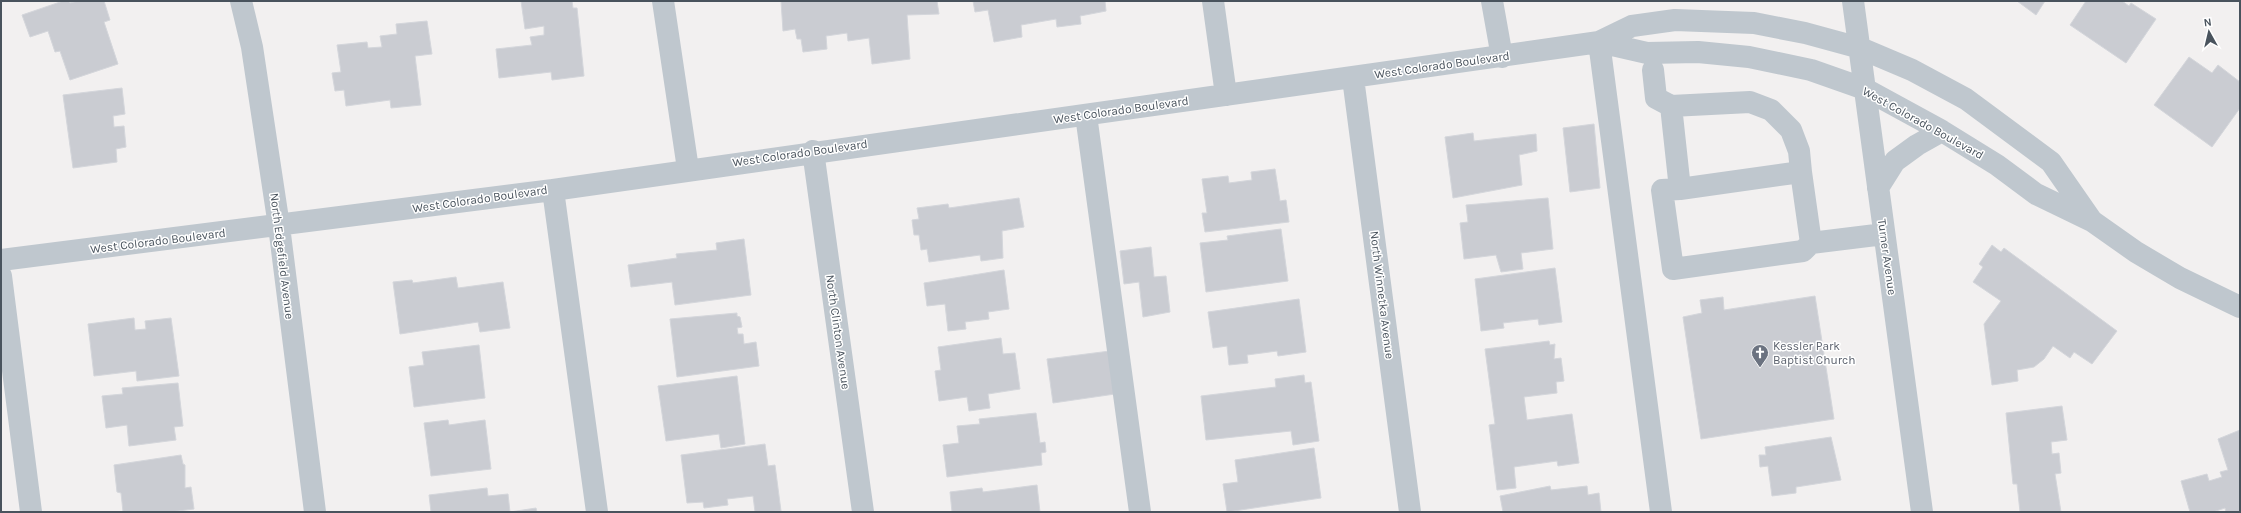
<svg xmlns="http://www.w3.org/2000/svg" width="2241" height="513" font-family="Karla,sans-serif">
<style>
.building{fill:#caccd2;stroke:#d4d6db}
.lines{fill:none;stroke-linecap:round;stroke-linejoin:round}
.minor{stroke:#bfc7ce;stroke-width:22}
.labels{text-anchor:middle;stroke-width:3;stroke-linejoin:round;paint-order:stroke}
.street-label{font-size:12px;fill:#49535d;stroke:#fff}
.worship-label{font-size:12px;fill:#5b616d;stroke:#fff;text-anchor:start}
</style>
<rect width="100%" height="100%" fill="#f2f0f0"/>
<path class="building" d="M63,1H69L70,3L78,1H104L110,20L104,22L118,64L70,80L60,51L55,52L48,31L30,37L22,15Z
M521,1H572L573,8H577L584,76L552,80L551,72L499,78L496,49L532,45L530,37L544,35V26L525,29Z
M781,1H937L939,14L907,15L910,59L872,64L869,38L848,41L847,33L826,36L827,49L803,52L801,39H797L795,29L783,31Z
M973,1H1105L1106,11L1080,16L1081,24L1057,27L1056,19L1021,25L1022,37L994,42L988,10L975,12Z
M2017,1H2045L2036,15Z
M2086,1H2122L2129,6L2131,3L2156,19L2126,63L2070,25Z
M427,21L432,54L415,56L421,105L391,108L390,100L346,106L344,90L335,91L332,73L341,72L337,45L367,42L368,48L382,47L380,36L397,34L396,24Z
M2189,57L2212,73L2218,65L2240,82V108L2212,147L2154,105Z
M122,88L125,114L113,116L114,127L124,126L126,147L116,149L117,162L73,168L63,95Z
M1594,124L1600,188L1570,192L1563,128Z
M1473,133L1474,141L1536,134L1537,151L1519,155L1522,185L1453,198L1445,137Z
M1275,169L1280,201L1286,200L1289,222L1205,232L1202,213H1207L1202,179L1228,176L1229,183L1252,180L1251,172Z
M1019,198L1024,227L1002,231L1003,258L981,261L980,255L929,262L927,249L921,250L919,235H914L912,220L919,219L917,208L948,204L949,208Z
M1548,198L1553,249L1521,253L1523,269L1501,272L1496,255L1464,259L1460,223L1468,222L1466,205Z
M1281,229L1288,281L1206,292L1200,243L1228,240L1227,236Z
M744,239L751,295L675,305L672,282L631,287L628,265L677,258L676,254L717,250L716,243Z
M1992,245L2001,252L2004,248L2117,331L2092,364L2074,352L2070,358L2053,346L2044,359L2034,367L2017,370L2018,381L1992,385L1984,324L2001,301L1973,282L1983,267L1979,264Z
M1151,247L1154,277L1166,276L1170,312L1143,317L1139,282L1124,284L1120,251Z
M1555,268L1562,322L1539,325L1538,319L1503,323L1504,328L1481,331L1475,279Z
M1004,270L1009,309L988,312L989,319L965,322L966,329L948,331L945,304L927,306L924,283Z
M456,277L458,288L503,282L510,328L480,332L478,322L400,334L393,282L412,280L413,283Z
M1815,296L1834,419L1701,439L1683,317L1702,313L1700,300L1723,297L1724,310Z
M1299,299L1306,352L1278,356L1277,351L1247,355L1248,363L1229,365L1227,346L1213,348L1208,312Z
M737,313V316L740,317L742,327L737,328L738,334H743L744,344L756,342L759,366L677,377L670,319Z
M134,318L135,330L146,329L145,321L171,318L179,376L137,381L136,371L94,376L88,324Z
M1001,338L1003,354L1015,353L1020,389L988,394L990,408L969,411L967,397L939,401L935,371L941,370L938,347Z
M1549,341L1550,345L1555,344L1554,359L1561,358L1564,381L1556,382L1557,393L1524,397L1527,420L1572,414L1579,463L1558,466L1557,461L1514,467L1516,488L1497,490L1489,425L1495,424L1485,349Z
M479,345L485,398L414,407L409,367L424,365L422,352Z
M1110,351L1115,394L1053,403L1047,359Z
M1304,375L1305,383L1311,382L1319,441L1293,445L1291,431L1206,440L1201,396L1276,387L1275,379Z
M737,376L745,444L721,448L719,434L666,441L658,386Z
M178,383L183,426L174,427L176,440L129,446L127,425L106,428L102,396L123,394L122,388Z
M2062,406L2067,440L2051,442L2052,454L2059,453L2061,473L2055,474L2061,512H2020L2017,484H2013L2006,413Z
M1036,413L1040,443L1045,442L1046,452L1041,453L1042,465L947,477L943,445L959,443L957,426L980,424L979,419Z
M448,420L449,425L485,420L491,469L431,476L424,423Z
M2240,430V512H2226L2225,508L2213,512H2190L2181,481L2207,474L2209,481L2222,477L2220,472L2228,470L2218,439Z
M1831,437L1841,480L1796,487V493L1772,496L1768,466L1760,467L1759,455H1766L1765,447Z
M765,444L768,466L775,465L781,511L755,512L753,496L727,499L728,505L704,508L703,502L687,503L681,455Z
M1314,448L1321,498L1227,512L1223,484L1238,482L1235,460Z
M181,455L183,464L185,465V488L191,487L194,509L170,512H123L121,493L117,492L114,465Z
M1037,485L1040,512H952L950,492L982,488L983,492Z
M1550,486L1551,490L1587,486L1588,495L1599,493L1601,512H1503L1500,496Z
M487,488L488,496L508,494L510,512L536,508L537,512H431L429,495Z"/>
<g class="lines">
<path class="minor" d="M241,1L252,47L279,226L315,512
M663,1L688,169
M1213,1L1226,95
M1492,1L1502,57
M1853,1L1922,512
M1599,42L1647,53L1698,52L1749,57L1811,70L1865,89L1942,131L1997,165L2036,194L2092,221L2136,252L2180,278L2240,307
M1599,42L1661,512
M1653,70L1656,98L1671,106L1750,102L1771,110L1791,130L1799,151L1801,172L1680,189L1671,106
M1353,78L1410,512
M1086,115L1140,512
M813,151L863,512
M1801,172L1811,243L1884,234
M1878,188L1895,161L1917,145L1942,131
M1680,189L1662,190L1673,269L1803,251L1811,243
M553,190L597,512
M1,260L553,190L1599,42L1632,26L1675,20L1754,23L1805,33L1860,48L1912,70L1966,99L2051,162L2092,221
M1,276L31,512"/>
</g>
<defs>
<symbol id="church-pin" viewBox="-11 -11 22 30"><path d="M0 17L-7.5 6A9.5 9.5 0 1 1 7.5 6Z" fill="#6b7280" stroke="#fff"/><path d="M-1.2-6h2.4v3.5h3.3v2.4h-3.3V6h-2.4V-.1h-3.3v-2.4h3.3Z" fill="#fff"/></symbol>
</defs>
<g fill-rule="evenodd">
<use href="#church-pin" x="1750" y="343" width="20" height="27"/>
</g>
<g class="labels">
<g class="street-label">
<text transform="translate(1442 65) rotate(-8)" y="4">West Colorado Boulevard</text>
<text transform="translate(1121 110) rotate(-8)" y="4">West Colorado Boulevard</text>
<text transform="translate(1923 123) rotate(29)" y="4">West Colorado Boulevard</text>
<text transform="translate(800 153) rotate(-8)" y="4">West Colorado Boulevard</text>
<text transform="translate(480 199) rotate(-8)" y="4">West Colorado Boulevard</text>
<text transform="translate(158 241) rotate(-7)" y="4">West Colorado Boulevard</text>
<text transform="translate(282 256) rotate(83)" y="4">North Edgefield Avenue</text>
<text transform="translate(1887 257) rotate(82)" y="4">Turner Avenue</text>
<text transform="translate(1382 295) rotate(83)" y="4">North Winnetka Avenue</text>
<text transform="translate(838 332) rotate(82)" y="4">North Clinton Avenue</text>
</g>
<g class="worship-label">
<text x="1773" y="350">Kessler Park<tspan x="1773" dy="14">Baptist Church</tspan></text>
</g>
</g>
<rect width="2241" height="513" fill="none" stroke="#49535d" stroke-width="4"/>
<g transform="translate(2209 32) rotate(352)" stroke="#ffffff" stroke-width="3" paint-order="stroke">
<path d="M0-3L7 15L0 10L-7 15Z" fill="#49535d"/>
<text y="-6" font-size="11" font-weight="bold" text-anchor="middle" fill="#49535d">N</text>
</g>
</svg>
